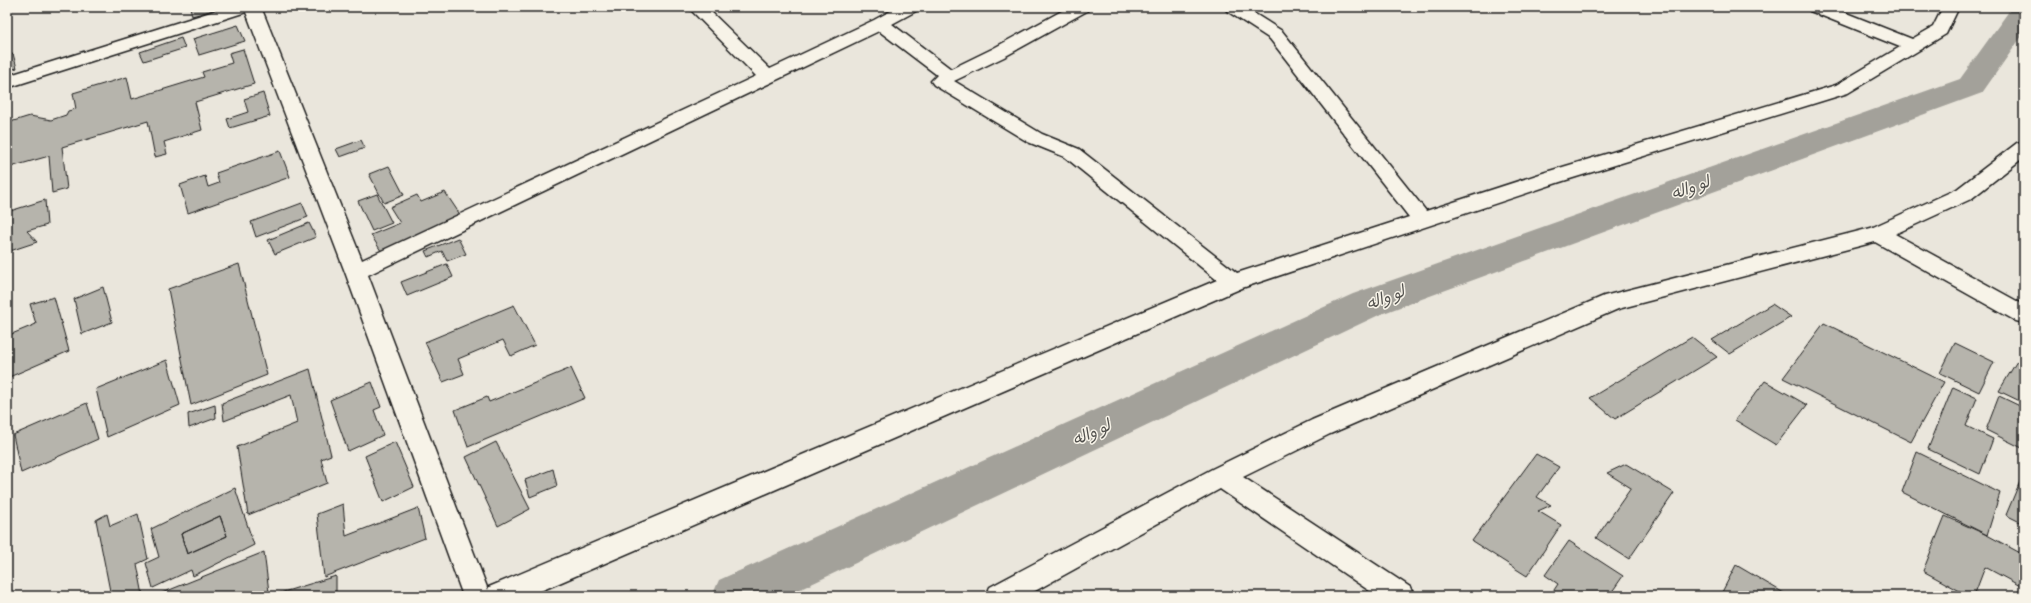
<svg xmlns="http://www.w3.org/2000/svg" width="2031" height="603" font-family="Itim,'Playpen Sans Arabic',sans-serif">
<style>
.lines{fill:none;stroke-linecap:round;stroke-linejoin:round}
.canal{fill:#a3a19a;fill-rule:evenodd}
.building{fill:#b6b4ac;stroke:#1c1c1c;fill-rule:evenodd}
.minor-casing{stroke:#1c1c1c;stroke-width:3}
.minor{fill:#f7f3e8;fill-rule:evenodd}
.labels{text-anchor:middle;stroke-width:3;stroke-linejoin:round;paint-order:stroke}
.water-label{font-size:16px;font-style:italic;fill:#52514e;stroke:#f7f3e8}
</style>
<rect width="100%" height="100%" fill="#eae6dc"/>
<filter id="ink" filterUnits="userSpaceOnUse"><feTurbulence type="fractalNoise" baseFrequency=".025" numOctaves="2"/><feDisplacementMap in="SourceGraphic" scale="8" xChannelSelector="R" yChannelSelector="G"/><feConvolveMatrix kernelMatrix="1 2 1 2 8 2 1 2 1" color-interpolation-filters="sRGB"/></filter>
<g filter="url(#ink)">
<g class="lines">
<path class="canal" d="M2012,7H2024V33L1982,93L1381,314L786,596H712L719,580L1353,294L1960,79Z"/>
</g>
<path class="building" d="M190,7H220L221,8L192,16Z
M238,25L245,41L199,55L193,39Z
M181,38L185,48L144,61L140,52Z
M243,49L254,84L195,102L202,130L164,142L167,154L155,157L148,121L62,147L67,189L52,193L49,156L7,168V123L30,116L51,120L66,115L68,111L76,109L73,93L127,77L132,99L204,77L202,72L232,63L229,53Z
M13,54L17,68L7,71V56Z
M263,93L270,116L230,128L227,119L248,112L244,99Z
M361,140L365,148L340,157L336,149Z
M280,151L290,177L188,213L180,185L205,176L208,187L219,183L216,173Z
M389,166L404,195L384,203L369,174Z
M445,192L461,216L381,251L371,235L400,223L390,207L417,195L421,202Z
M377,194L392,223L372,231L358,201Z
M45,200L47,225L27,231L37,242L7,252V212Z
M302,203L308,217L256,237L251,222Z
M309,223L316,237L275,254L268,240Z
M458,238L466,254L447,261L442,251L428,257L425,251Z
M239,264L267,375L191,405L168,289Z
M447,264L453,277L407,296L401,282Z
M103,287L112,322L82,334L74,299Z
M54,297L69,351L7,378V336L36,324L30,304Z
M1772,304L1791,317L1730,354L1712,340Z
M514,305L535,345L511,356L503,340L458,359L464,374L443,382L425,342Z
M1824,323L1944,382L1911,442L1783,378Z
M1692,337L1717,357L1615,419L1590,398Z
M1955,343L1994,362L1979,392L1940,373Z
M167,360L180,405L107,437L96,389Z
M2017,361L2024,365V403L1999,391Z
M571,368L585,398L468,447L455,410L487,397L489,402Z
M310,369L331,455L321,459L327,483L248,515L237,447L297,423L291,395L224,421L222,403Z
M1765,381L1807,405L1776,445L1735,420Z
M372,382L381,407L374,410L383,435L348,451L330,400Z
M1953,387L1977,398L1966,426L1993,439L1980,474L1928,449Z
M1999,396L2024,408V449L1986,430Z
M87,403L98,439L21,473L13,435Z
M215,405L216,418L189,428L188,414Z
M395,442L414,487L383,502L365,456Z
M496,442L530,509L498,526L466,457Z
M1917,452L2000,493L1987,535L1902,492Z
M1536,454L1559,467L1537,497L1551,505L1538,511L1561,525L1527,576L1472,541Z
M1626,464L1674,493L1629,559L1596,538L1631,488L1607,473Z
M553,469L557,486L530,497L525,480Z
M2024,472V524L2006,515Z
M235,488L254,545L193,576L191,570L153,588L146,563L159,557L151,529ZM220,516L227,536L187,554L181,534Z
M343,504L346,536L418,508L425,538L324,577L317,514Z
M107,514L110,526L138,514L148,559L137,564L143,595L140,596H111L96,520Z
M220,516L227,536L187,554L181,534Z
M1945,516L1987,535L2024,555V588L1985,567L1974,596H1969L1923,571Z
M1569,541L1623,576L1609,596H1550L1558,584L1545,575Z
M264,552L269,592L260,596H162V593Z
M1736,565L1789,596H1720Z
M336,576V593L328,596H280V593Z"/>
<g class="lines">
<defs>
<path id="minor" d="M227,7H261L362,260L756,76L688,7H706L770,69L874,20L898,7H918L916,11L892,24L951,69L992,49L1069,7H1089L1087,11L1004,57L954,81L1042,134L1079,149L1237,273L1409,217L1270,39L1227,11L1225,7H1244L1282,31L1426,211L1546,172L1836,85L1900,47L1810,11L1808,7H1831L1912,39L1933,27L1943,7H1959L1946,34L1848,93L1560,182L1242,288L529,596H463L345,272L246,12L7,88V76ZM879,31L937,75L931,81L934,85L1028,142L1065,157L1217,280L489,587L488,590L368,275Z
M2024,141V157L1971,199L1895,234L2024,305V323L2016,321L1875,242L1618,309L1330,434L1243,477L1410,587L1414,596H1377L1220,489L1026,596H986L990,587L1212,469L1312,420L1604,296L1871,228L1957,189L2017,143Z"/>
</defs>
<use href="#minor" class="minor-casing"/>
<use href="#minor" class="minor"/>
</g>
</g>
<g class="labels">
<g class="water-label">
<text transform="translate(1690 187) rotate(-20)" y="6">لو واله</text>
<text transform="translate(1385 297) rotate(-21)" y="6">لو واله</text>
<text transform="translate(1091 432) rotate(-25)" y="6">لو واله</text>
</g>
</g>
<rect width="2031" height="603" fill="none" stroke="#f7f3e8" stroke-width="24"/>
<rect x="12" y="12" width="2007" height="579" fill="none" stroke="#1c1c1c" stroke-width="1.5" filter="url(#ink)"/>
</svg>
